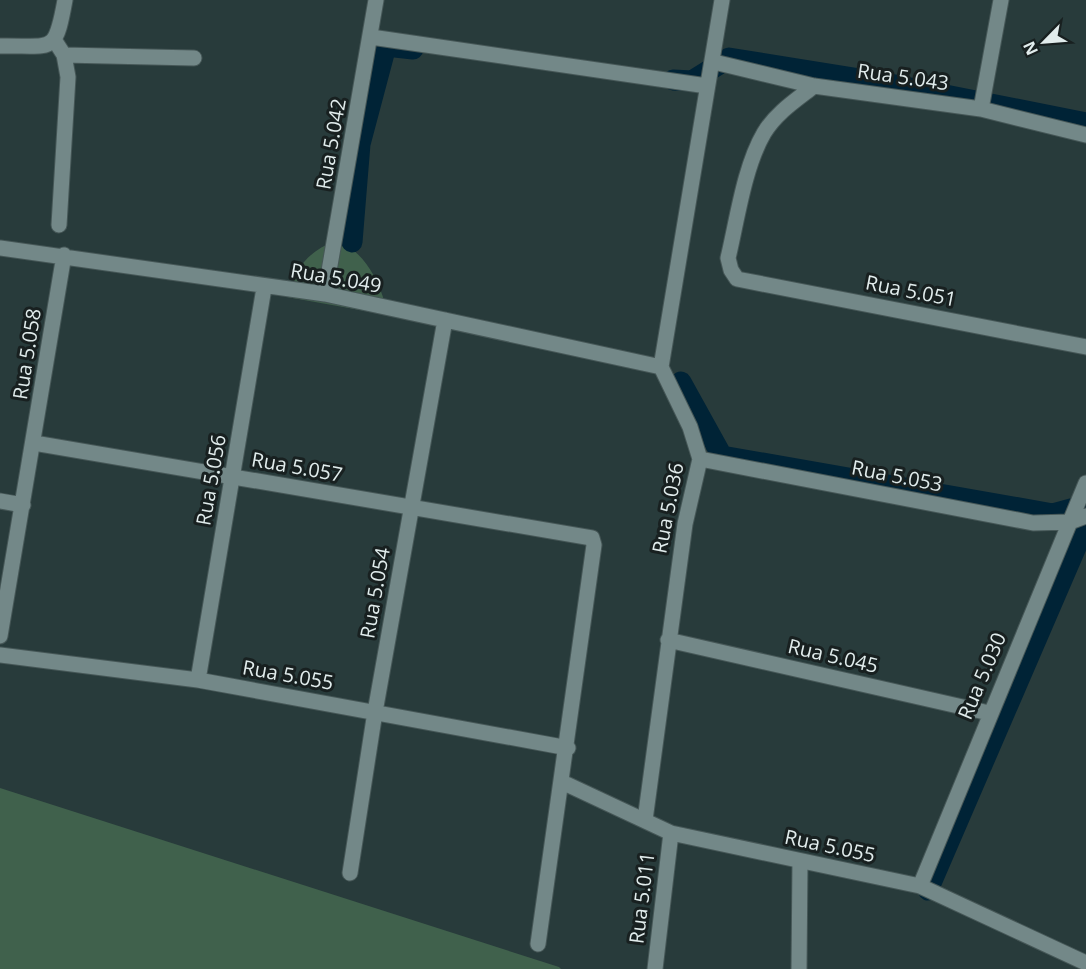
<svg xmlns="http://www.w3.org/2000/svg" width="1086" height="969" font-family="'Open Sans',sans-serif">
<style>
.green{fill:#40614c}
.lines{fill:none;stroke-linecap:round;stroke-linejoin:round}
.canal{stroke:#002336;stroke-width:21}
.minor-casing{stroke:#465757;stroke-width:17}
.minor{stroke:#738888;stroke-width:15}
.labels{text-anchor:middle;stroke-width:6;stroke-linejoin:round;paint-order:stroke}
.street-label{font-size:20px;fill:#e1ecec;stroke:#182020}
</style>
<rect width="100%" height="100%" fill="#283b3b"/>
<path class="green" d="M335,241C361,248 376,275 384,300L377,313L287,297C295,269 307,252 335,241Z
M0,788L559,967L561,969H0Z"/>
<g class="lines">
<path class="canal" d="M673,80L692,81L729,58L885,83L1086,123
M352,242L360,144L386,46L413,49
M681,382L722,456L1053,514L1086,505
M928,890L1086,524"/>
<defs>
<path id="minor" d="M371,37L707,86
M55,41L64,55L68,77L59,225
M0,46C53,45 55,56 65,0
M64,55L194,58
M714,62L814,86L981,109L1086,135
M814,86C796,100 776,113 764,133C744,167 737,221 728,258L731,270L737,279L1086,347
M981,109L1001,0
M0,248L325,294L661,367
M325,294L376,0
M34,443L592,538L594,545L538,944
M700,459L1033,523L1070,522L1086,516
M0,501L23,505
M0,636L64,255
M668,640L989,713
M0,655L198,680L568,748
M198,680L264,288
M562,782L671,833L920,886L1086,963
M645,820L685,524L700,459L690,427L661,367L722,0
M350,873L375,712L445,320
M920,886L1086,483
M655,969L671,833
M799,969L800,862"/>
</defs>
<use href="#minor" class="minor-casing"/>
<use href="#minor" class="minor"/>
</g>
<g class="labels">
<g class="street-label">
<text transform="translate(903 77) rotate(8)" y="7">Rua 5.043</text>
<text transform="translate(331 144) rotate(-80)" y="7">Rua 5.042</text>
<text transform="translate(336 278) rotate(10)" y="7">Rua 5.049</text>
<text transform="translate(911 291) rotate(11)" y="7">Rua 5.051</text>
<text transform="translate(27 354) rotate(-81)" y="7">Rua 5.058</text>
<text transform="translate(297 467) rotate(10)" y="7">Rua 5.057</text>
<text transform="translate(897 476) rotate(11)" y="7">Rua 5.053</text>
<text transform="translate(211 480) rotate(-80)" y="7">Rua 5.056</text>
<text transform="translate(668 508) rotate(-79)" y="7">Rua 5.036</text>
<text transform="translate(375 593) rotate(-80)" y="7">Rua 5.054</text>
<text transform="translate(833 656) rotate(13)" y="7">Rua 5.045</text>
<text transform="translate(288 675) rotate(10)" y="7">Rua 5.055</text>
<text transform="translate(982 676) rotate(-67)" y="7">Rua 5.030</text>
<text transform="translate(830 846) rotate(12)" y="7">Rua 5.055</text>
<text transform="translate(642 898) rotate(-83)" y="7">Rua 5.011</text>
</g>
</g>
<g transform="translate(1044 42) rotate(245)" stroke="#182020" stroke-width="4.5" paint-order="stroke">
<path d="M0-4.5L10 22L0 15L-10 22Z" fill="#e1ecec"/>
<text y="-9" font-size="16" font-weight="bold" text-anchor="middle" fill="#e1ecec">N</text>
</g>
</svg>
